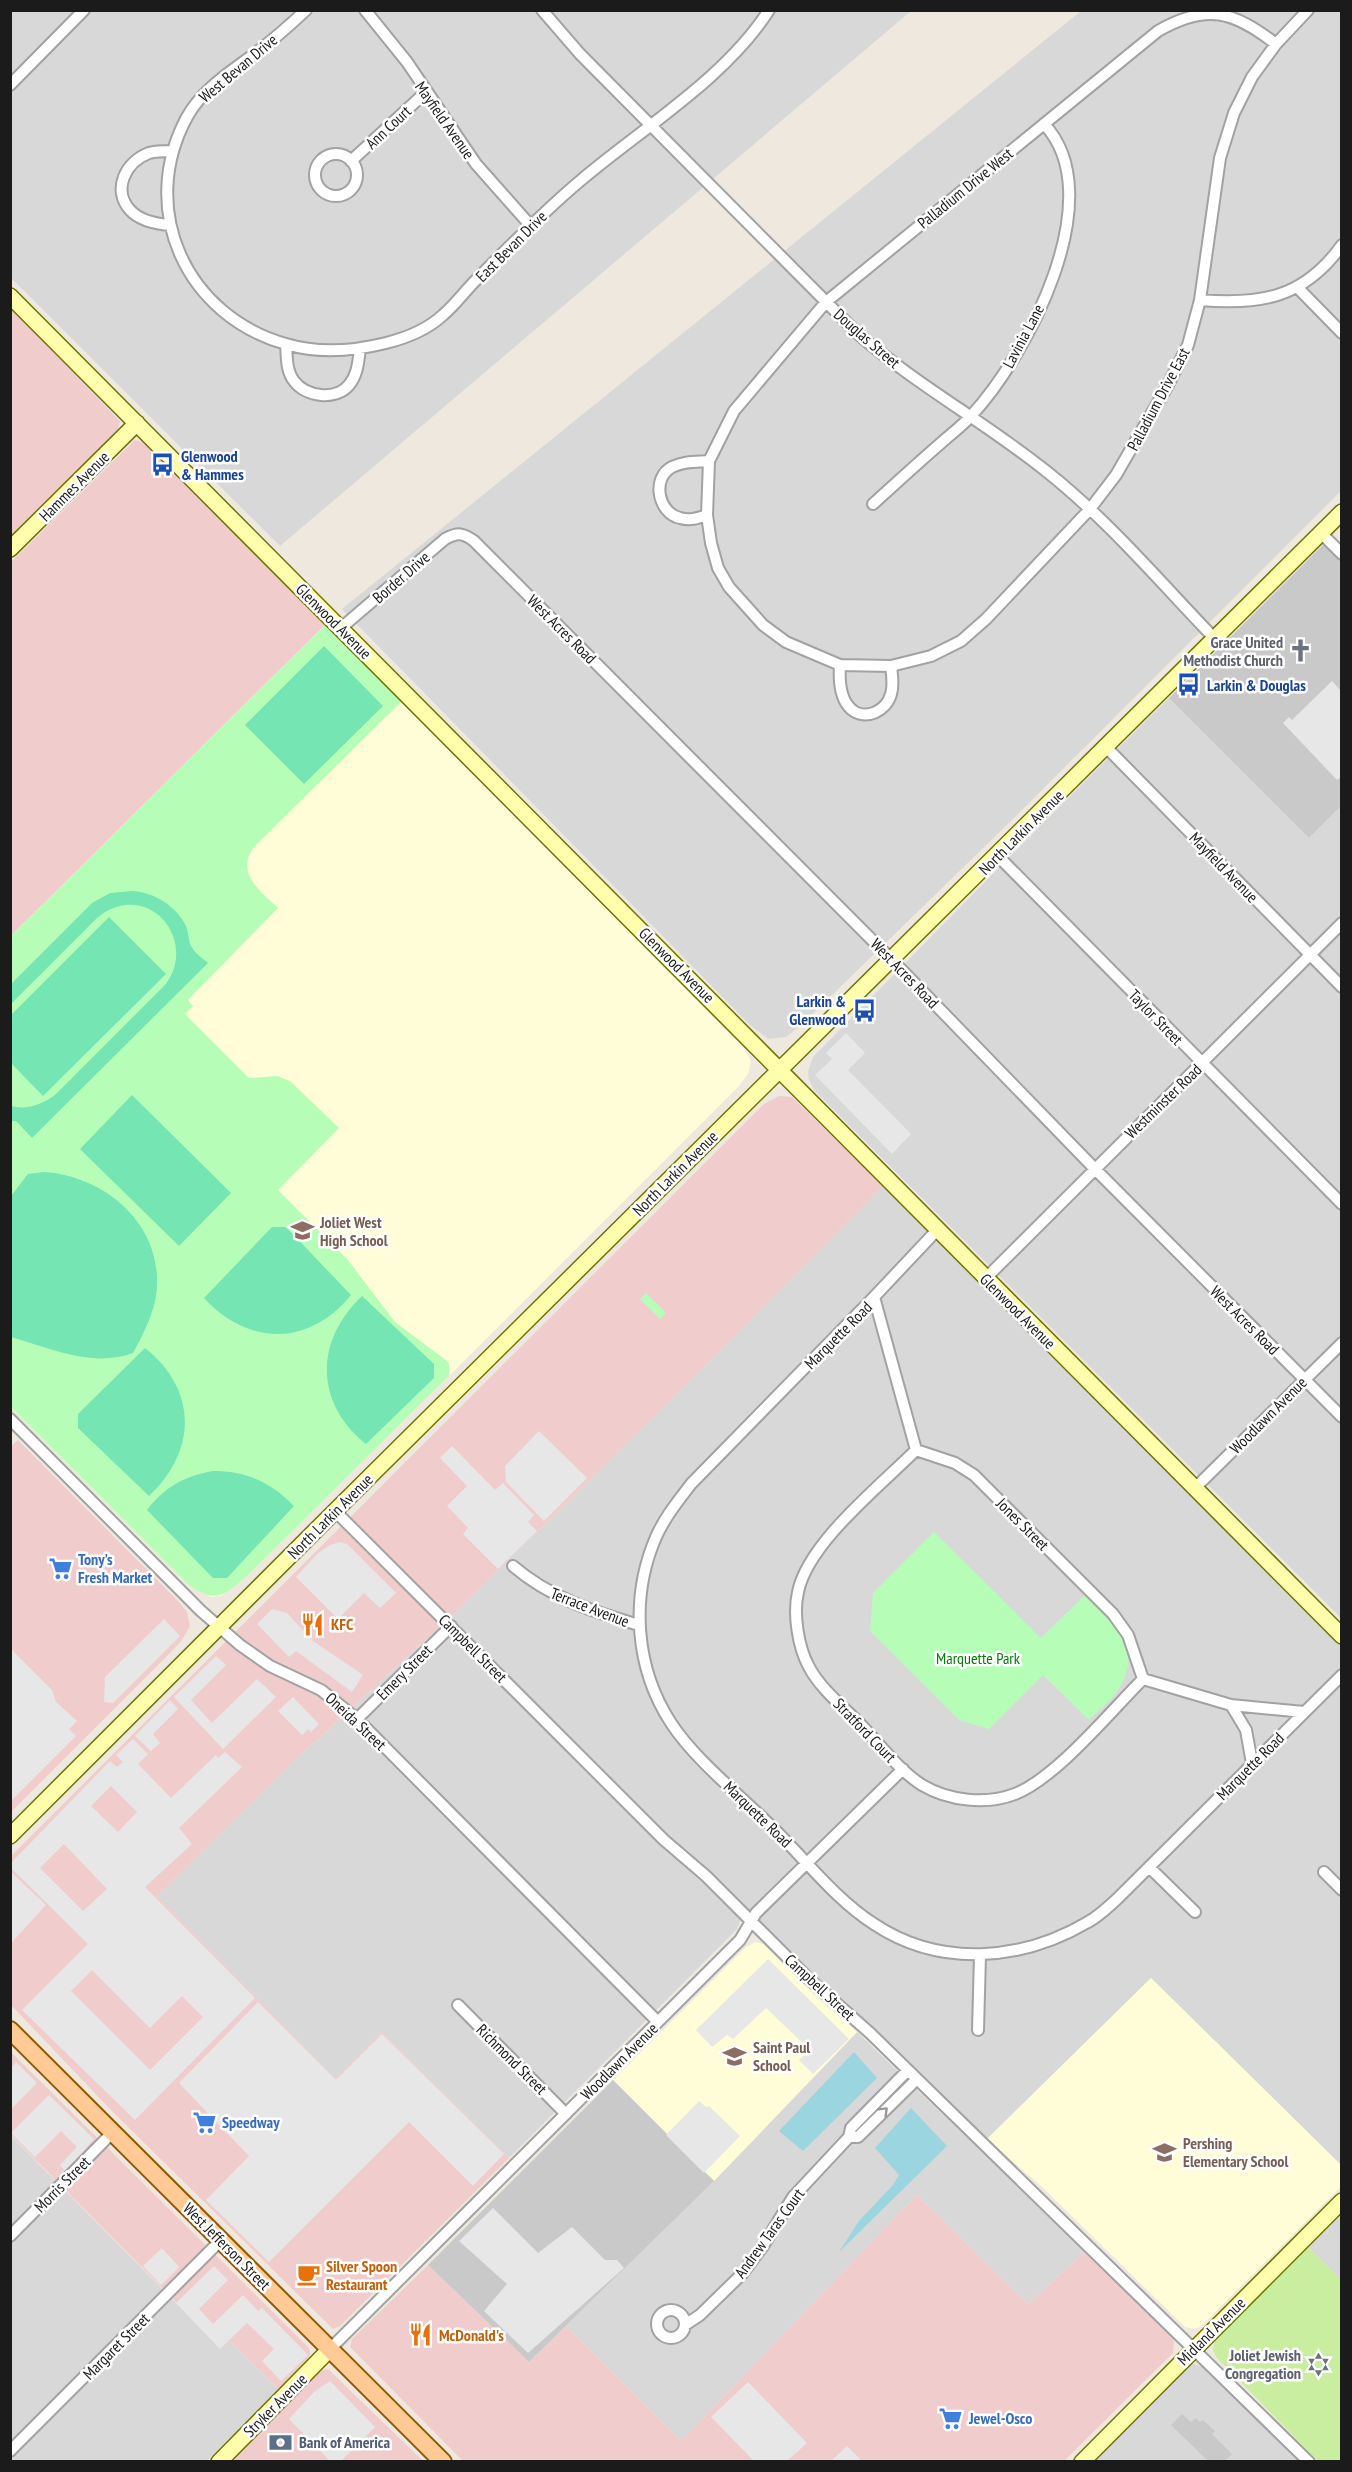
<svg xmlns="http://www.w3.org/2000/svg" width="1352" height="2472" font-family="'PT Sans Narrow',sans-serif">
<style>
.residential{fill:#d9d8d8}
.commercial{fill:#f1cccc}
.education{fill:#fffdd7}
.religious{fill:#c9c9c9}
.grass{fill:#caee9f}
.park{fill:#b6feb7}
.pitch{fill:#74e5b3}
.parking{fill:#e7e7e7;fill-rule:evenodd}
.water{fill:#9bd5e0}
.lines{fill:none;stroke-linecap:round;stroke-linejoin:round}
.street-casing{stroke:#a2a2a2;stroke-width:14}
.secondary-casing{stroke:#6e7400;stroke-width:18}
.primary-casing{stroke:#925900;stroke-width:20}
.street{stroke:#fff;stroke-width:10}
.secondary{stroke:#fffeac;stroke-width:15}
.primary{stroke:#ffca93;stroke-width:16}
.oneway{stroke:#989898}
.labels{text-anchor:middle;stroke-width:5;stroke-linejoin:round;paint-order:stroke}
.street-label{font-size:16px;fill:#1b1b1b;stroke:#fff}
.transit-label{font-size:16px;font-weight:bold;fill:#164399;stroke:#fff;text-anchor:start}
.worship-label{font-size:16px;font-weight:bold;fill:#5b616d;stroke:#fff;text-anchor:end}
.education-label{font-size:16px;font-weight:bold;fill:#785e54;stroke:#fff;text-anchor:start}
.shop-label{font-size:16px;font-weight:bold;fill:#366cbe;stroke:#fff;text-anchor:start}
.food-label{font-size:16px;font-weight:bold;fill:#c56008;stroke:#fff;text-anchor:start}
.park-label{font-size:16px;fill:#018005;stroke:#fff}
.service-label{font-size:16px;font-weight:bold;fill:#4e5e75;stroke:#fff;text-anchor:start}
</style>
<rect width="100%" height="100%" fill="#eee8df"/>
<path class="residential" d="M10,11H911L280,546L11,278Z
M1081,11H1341V491L1010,822L798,1028L786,1037L768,1039L749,1024L342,609Z
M1169,698L1309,838L1341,806V1618L815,1091L809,1080L808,1071L813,1057L1036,830Z
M883,1186L1341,1646V2165L1151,1978L987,2139L862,2017L832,1992L746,1907L737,1929L509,2158L382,2032L336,2079L157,1896L294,1761L459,1609L700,1371Z
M857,2032L1085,2252L1028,2304L917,2195L681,2441L566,2326L714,2181Z
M10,2135L221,2348L230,2341L278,2389L207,2461H11Z
M1341,2215V2214V2280L1308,2247Z
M1194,2364L1200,2366L1301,2461L1094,2462L1189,2365Z"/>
<path class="commercial" d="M11,309L120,421L118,429L11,536Z
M135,440L143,442L325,625L11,936V562Z
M779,1096L792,1097L883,1186L700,1371L459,1609L294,1761L157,1896L336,2079L382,2032L509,2158L340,2326L333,2329L111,2110L11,2005V1856L764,1104Z
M18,1440L178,1601L187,1612L190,1626L182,1640L169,1654L11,1812L10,1447Z
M10,2051L309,2348L310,2354L308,2358L278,2389L230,2341L222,2348L11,2135Z
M917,2195L1028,2304L1085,2252L1174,2339L1173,2353L1064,2461L464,2462L350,2347L352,2339L428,2265L529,2362L566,2326L681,2441Z
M328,2369L423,2461L231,2462L321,2371Z"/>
<path class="education" d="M325,625L743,1047L751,1061L748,1074L739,1086L439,1386L246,1577L221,1596L211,1597L189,1585L11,1407V936Z
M756,1942L763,1944L821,2001L857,2032L714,2181L613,2080L746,1947Z
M1151,1978L1341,2165V2187L1200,2327L1194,2329L1185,2327L1042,2187L987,2139Z"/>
<path class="religious" d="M1326,542L1341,557V806L1309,838L1169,698Z
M613,2080L714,2181L529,2362L428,2265Z
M1182,2414L1191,2422L1196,2418L1200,2422L1203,2420L1215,2431L1212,2434L1232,2454L1225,2461H1208L1171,2425Z"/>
<path class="grass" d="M1308,2247L1341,2280V2461H1318L1216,2357L1213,2350L1215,2340Z"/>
<path class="park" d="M325,625L401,702L253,848C236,874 261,892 278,908L188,1000L193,1006L185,1014L249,1078L277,1076L290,1081L339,1128L278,1190L348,1260L395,1322L447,1361L449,1364V1376L246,1577C223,1596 216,1604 189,1585L11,1407V936Z
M646,1293L666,1313L660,1319L640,1299Z
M934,1532L1041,1638L1085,1595C1112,1622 1145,1648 1118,1690C1111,1701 1098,1710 1089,1720L1043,1675L989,1729L959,1720L870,1631L873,1593Z"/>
<path class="pitch" d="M324,646L383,706L304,784L245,725Z
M132,891C153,892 175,905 185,924C189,931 188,940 191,946C194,952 203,959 208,963L32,1138L16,1121H11V1106C27,1110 41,1105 55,1095L165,985C196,946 158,889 111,909C97,915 87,929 76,939C54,961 32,983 11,1004V984L92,903L110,893Z
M109,917L166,974L43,1096L11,1063V1015Z
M132,1095L231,1193L179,1246L80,1149Z
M44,1172C103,1176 159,1221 157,1284C157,1308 144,1333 133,1353C93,1368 49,1348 11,1337V1196L28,1174Z
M272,1227H286L351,1295C309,1347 248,1346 204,1298Z
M362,1296L434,1364V1378L366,1444C314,1402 315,1341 362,1296Z
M145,1348C198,1390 197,1451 149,1496L78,1428V1414Z
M213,1471C246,1471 271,1482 294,1506L227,1578H213L147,1510C165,1487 184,1476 213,1471Z"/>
<path class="parking" d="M1332,681L1341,691L1342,776L1337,780L1283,723L1289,717L1292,720Z
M846,1033L865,1053L848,1070L911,1134L892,1154L815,1075L832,1059L826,1053Z
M539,1431L587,1478L544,1521L506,1482L505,1466Z
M452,1446L495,1490L503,1483L534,1515L528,1522L537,1531L498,1569L463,1534L468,1528L447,1506L467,1486L440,1458Z
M340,1542L347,1544L396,1593L380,1608L364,1593L338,1619L296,1577L318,1553L330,1545Z
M272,1609L287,1613L313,1641L363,1675L352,1692L296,1651L289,1657L257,1624Z
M164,1619L180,1636L113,1703L104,1702L105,1677Z
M11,1649L52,1690L56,1702L77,1721L69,1729L76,1736L11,1801Z
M216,1656L226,1665L191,1700L212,1723L257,1679L276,1697L223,1749L174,1697Z
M293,1697L319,1724L311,1732L308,1729L302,1735L278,1711Z
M170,1700L178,1709L153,1734L160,1743L151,1751L135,1736Z
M133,1739L148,1754L138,1764L171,1798L216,1755L218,1758L225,1752L242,1767L179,1828L192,1844L145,1887L255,1998L135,2120L22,2010L88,1944L10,1867L11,1863L110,1761L117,1767L123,1762L116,1755ZM111,1786L137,1812L118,1832L91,1806ZM64,1844L107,1889L83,1911L40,1868ZM92,1970L150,2028L182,1996L203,2017L150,2070L71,1991Z
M11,1872L46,1905L11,1943H10Z
M768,1959L849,2039L813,2074L799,2060L810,2050L766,2008L733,2039L727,2035L712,2047L696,2030Z
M258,2002L336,2080L382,2034L504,2154L473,2186L409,2122L269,2262L206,2200L249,2156L179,2083Z
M16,2062L37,2083L11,2109V2068Z
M49,2095L94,2139L65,2171L60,2165L77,2147L61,2131L35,2157L11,2133Z
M699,2101L706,2107L709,2106L740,2136L704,2173L666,2135Z
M493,2208L538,2253L572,2227L605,2260H617L624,2268L528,2353L484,2311L507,2284L459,2241Z
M162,2248L179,2267L161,2285L143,2266Z
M214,2266L228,2280L199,2309L213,2324L243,2295L258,2311L262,2308L308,2355L281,2381L262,2361L274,2349L247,2323L220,2349L176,2303Z
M330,2381L375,2427L341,2461H326L328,2459L289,2419L314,2392Z
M748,2382L807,2443L787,2461H754L711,2417Z
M847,2446L862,2461H831Z"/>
<path class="water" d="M854,2052L877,2078L803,2151L779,2131Z
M911,2108L947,2146L839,2252L859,2221L893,2185L899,2175L875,2148Z"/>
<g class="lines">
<defs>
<path id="street" d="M306,10C290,25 274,39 257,52C232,71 203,88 187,117C137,209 186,316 286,344C319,354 354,351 386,343C406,338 428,329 443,315C455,305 465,291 476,280C510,246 543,212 580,181C641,129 726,78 769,10
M365,10L407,62L476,164L530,225
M542,10L580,54L857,333C916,385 985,422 1046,471C1108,520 1160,582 1215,639
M1276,44C1233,11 1207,3 1158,31L826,302L734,411L709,461L707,515L711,543L718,568L729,587L763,625L786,642L840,665L891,666L931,656L961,641L986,619L1090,509L1116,475L1168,385L1188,345L1200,300L1220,158L1234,113L1252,77L1276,44L1308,10
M10,85L84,10
M315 175a21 21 0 1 1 42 0a21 21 0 1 1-42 0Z
M351,161L426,92
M170,225C156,224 140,221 130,210C112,190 125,162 149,153C156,151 165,151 172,151
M1297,287L1342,333
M1200,300C1261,305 1304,298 1342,245
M286,344C287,357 286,371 294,381C306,397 336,401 349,385C358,374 358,362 360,349
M873,504C896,483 918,463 941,443C951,434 962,426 971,416C1027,356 1112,196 1044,124
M707,515C698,518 690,521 680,518C658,513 651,478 672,467C684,461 696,462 709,461
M1321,533L1342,554
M341,628L445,539C458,532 463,533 474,541L892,960L1094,1168L1342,1417
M840,665C839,679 840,699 851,709C866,722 887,710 891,694C894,685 892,675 891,666
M1106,747L1342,987
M997,855L1342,1204
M939,1228L874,1297L691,1484C678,1501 665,1517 656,1537C630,1597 635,1668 671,1723C695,1760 741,1796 772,1827C805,1859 835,1899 874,1924C940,1968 1022,1961 1088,1922C1099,1916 1108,1907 1117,1899L1342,1675
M985,1279L1342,923
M874,1297L916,1450
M10,1419L201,1611L240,1645L270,1666L321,1690L357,1719L658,2022
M916,1450C880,1486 808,1543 798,1592C793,1614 798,1647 809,1667C821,1690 846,1709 864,1728C882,1747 900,1771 922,1785C949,1801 986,1805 1015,1794C1056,1778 1110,1712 1143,1679
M916,1450L955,1463L974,1475L1113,1614L1128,1635L1143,1679
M1196,1487L1342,1343
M335,1511L664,1840L706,1876L809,1979L870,2033L1309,2462
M513,1566C549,1597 593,1612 639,1625
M1143,1679L1231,1705L1304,1712
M1231,1705L1246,1730L1252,1763
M357,1719L451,1626
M1149,1867L1195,1912
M1324,1872L1342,1890
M458,2005L566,2114
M978,2030L980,1955
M849,2137H858L916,2080
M10,2236L113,2132
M657 2324a14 14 0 1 1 28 0a14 14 0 1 1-28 0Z
M685,2325L700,2315L742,2274L763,2246L793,2197L849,2137L851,2128L907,2071
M330,2349L740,1940L756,1913L903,1769
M10,2451L221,2240"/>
<path id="secondary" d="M10,296L1342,1636
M10,549L137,423
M10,1836L335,1511L1342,512
M219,2462L330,2349
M1082,2462L1342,2201"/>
<path id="primary" d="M10,2030L443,2462"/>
</defs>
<use href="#street" class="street-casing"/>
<use href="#secondary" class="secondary-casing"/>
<use href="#primary" class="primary-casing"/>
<use href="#street" class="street"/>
<use href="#secondary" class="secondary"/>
<use href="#primary" class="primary"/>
</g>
<defs><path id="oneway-chevron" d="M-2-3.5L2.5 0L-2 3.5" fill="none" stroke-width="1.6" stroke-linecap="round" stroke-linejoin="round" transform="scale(1.5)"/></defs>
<use class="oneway" href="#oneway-chevron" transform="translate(884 2111) rotate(-45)"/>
<defs>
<symbol id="bus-bare" viewBox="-9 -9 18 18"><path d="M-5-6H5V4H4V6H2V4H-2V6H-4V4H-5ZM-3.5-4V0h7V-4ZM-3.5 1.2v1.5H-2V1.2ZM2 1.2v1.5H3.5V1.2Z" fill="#1a4fb4" stroke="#fff" stroke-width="2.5" paint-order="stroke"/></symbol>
<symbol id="church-bare" viewBox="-9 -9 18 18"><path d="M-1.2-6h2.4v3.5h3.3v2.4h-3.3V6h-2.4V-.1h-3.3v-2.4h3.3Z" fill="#6b7280" stroke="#fff" stroke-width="2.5" paint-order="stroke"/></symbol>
<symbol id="school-bare" viewBox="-9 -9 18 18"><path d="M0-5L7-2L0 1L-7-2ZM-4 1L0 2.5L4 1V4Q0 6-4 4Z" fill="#8d6e63" stroke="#fff" stroke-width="2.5" paint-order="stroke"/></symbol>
<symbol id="supermarket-bare" viewBox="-9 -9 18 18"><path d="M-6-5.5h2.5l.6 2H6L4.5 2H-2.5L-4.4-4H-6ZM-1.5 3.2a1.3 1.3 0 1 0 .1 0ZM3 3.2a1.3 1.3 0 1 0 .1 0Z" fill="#3f7fe0" stroke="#fff" stroke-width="2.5" paint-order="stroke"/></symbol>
<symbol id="restaurant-bare" viewBox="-9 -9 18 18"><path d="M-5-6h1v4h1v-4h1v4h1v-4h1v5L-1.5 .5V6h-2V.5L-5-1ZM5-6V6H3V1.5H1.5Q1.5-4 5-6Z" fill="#e8710a" stroke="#fff" stroke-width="2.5" paint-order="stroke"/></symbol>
<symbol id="cafe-bare" viewBox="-9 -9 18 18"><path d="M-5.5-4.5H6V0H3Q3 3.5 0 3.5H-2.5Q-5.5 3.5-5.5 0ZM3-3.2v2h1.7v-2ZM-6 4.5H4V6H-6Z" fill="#e8710a" stroke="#fff" stroke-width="2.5" paint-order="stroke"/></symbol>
<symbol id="synagogue-bare" viewBox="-9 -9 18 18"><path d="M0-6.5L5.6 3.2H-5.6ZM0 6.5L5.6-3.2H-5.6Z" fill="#6b7280" stroke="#fff" stroke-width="2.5" paint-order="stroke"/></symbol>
<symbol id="bank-bare" viewBox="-9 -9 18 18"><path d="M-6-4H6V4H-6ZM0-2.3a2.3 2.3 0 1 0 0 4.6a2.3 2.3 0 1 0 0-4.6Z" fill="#5c6f8a" stroke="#fff" stroke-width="2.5" paint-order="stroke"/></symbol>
</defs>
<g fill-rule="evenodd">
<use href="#bus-bare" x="146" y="448" width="33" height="33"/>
<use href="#church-bare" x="1284" y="634" width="33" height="33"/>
<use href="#bus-bare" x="1172" y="668" width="33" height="33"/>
<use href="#bus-bare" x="848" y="994" width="33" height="33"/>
<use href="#school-bare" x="286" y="1214" width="33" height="33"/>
<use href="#supermarket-bare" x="44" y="1552" width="33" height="33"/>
<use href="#restaurant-bare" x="296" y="1608" width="33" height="33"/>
<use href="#school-bare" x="718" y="2040" width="33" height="33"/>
<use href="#supermarket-bare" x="188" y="2106" width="33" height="33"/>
<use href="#school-bare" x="1148" y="2136" width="33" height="33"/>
<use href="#cafe-bare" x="292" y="2258" width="33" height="33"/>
<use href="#restaurant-bare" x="404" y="2318" width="33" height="33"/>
<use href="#synagogue-bare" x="1302" y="2348" width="33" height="33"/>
<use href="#supermarket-bare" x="934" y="2402" width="33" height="33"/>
<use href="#bank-bare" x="264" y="2426" width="33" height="33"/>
</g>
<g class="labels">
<g class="street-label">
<text transform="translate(238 68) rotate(-40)" y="6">West Bevan Drive</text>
<text transform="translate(445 120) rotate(55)" y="6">Mayfield Avenue</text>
<text transform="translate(388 127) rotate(-43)" y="6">Ann Court</text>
<text transform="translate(965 188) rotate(-39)" y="6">Palladium Drive West</text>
<text transform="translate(511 246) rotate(-45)" y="6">East Bevan Drive</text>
<text transform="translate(1023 336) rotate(-62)" y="6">Lavinia Lane</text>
<text transform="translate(867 338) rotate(41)" y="6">Douglas Street</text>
<text transform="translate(1158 399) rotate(-62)" y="6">Palladium Drive East</text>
<text transform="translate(74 486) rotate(-45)" y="6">Hammes Avenue</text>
<text transform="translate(401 577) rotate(-41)" y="6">Border Drive</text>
<text transform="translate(334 621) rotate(45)" y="6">Glenwood Avenue</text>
<text transform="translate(562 629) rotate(45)" y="6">West Acres Road</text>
<text transform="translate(1021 832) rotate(-45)" y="6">North Larkin Avenue</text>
<text transform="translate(1224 867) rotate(46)" y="6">Mayfield Avenue</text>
<text transform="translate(677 965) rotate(45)" y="6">Glenwood Avenue</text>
<text transform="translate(905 973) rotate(46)" y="6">West Acres Road</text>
<text transform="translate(1156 1017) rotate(46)" y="6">Taylor Street</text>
<text transform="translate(1163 1101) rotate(-44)" y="6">Westminster Road</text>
<text transform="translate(675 1173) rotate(-45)" y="6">North Larkin Avenue</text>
<text transform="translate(1018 1311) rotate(45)" y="6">Glenwood Avenue</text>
<text transform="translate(1245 1320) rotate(45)" y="6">West Acres Road</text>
<text transform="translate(838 1335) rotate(-45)" y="6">Marquette Road</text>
<text transform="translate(1268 1415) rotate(-45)" y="6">Woodlawn Avenue</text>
<text transform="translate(330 1516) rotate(-45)" y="6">North Larkin Avenue</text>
<text transform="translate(1023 1524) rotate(45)" y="6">Jones Street</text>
<text transform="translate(590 1607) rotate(21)" y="6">Terrace Avenue</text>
<text transform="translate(473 1648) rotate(45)" y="6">Campbell Street</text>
<text transform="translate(404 1672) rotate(-45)" y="6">Emery Street</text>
<text transform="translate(356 1721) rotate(43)" y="6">Oneida Street</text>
<text transform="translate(865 1730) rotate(46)" y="6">Stratford Court</text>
<text transform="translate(1250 1766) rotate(-45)" y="6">Marquette Road</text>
<text transform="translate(758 1814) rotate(44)" y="6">Marquette Road</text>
<text transform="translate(820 1987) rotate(43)" y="6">Campbell Street</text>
<text transform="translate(512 2059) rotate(45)" y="6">Richmond Street</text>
<text transform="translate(619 2061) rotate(-45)" y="6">Woodlawn Avenue</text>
<text transform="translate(62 2184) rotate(-45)" y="6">Morris Street</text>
<text transform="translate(769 2233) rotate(-54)" y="6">Andrew Taras Court</text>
<text transform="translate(227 2246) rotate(45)" y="6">West Jefferson Street</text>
<text transform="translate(1211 2331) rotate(-45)" y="6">Midland Avenue</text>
<text transform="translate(116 2346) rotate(-45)" y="6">Margaret Street</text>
<text transform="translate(275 2405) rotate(-45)" y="6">Stryker Avenue</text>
</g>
<g class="transit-label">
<text x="181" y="462">Glenwood<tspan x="181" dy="18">&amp; Hammes</tspan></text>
<text x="1207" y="691">Larkin &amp; Douglas</text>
<text x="846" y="1007" text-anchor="end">Larkin &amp;<tspan x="846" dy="18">Glenwood</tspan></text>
</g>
<g class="worship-label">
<text x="1283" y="648">Grace United<tspan x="1283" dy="18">Methodist Church</tspan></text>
<text x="1301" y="2361">Joliet Jewish<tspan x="1301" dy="18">Congregation</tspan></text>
</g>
<g class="education-label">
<text x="320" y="1228">Joliet West<tspan x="320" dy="18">High School</tspan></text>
<text x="753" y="2053">Saint Paul<tspan x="753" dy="18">School</tspan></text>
<text x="1183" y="2149">Pershing<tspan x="1183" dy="18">Elementary School</tspan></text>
</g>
<g class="shop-label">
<text x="78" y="1565">Tony's<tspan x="78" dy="18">Fresh Market</tspan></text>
<text x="222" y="2128">Speedway</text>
<text x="969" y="2424">Jewel-Osco</text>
</g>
<g class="food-label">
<text x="331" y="1630">KFC</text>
<text x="326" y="2272">Silver Spoon<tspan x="326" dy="18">Restaurant</tspan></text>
<text x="439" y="2341">McDonald's</text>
</g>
<g class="park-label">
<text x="978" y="1664">Marquette Park</text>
</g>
<g class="service-label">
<text x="299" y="2448">Bank of America</text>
</g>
</g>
<rect width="1352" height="2472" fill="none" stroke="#1b1b1b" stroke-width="24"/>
</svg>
